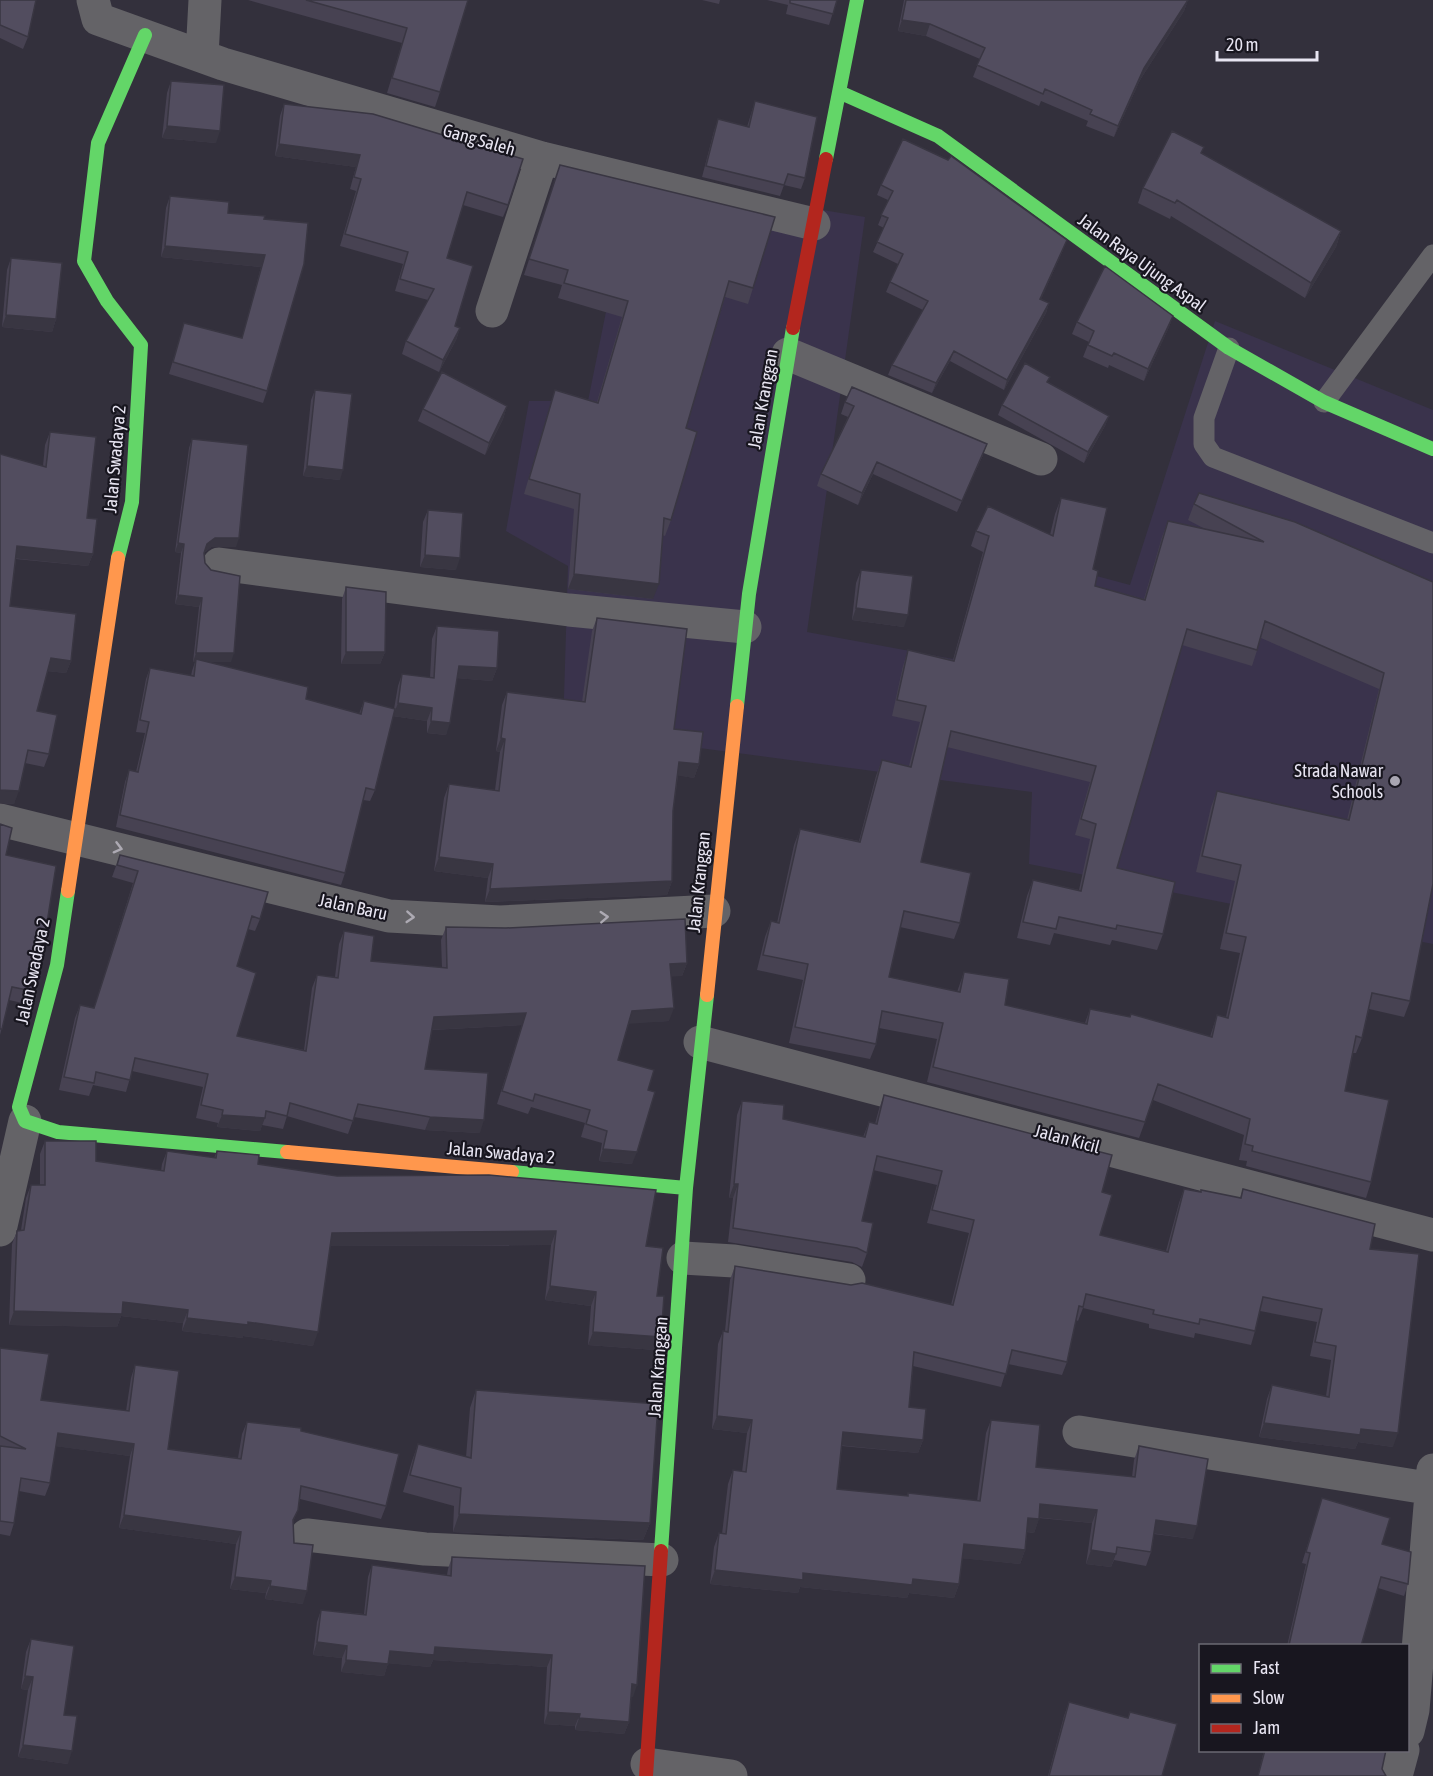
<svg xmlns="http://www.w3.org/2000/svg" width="1433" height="1776" font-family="'Asap Condensed',sans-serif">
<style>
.built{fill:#3a334c}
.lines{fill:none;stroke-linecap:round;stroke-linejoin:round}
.lane{stroke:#646367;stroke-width:21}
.street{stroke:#646367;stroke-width:33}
.fast{stroke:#63d668;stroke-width:14}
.slow{stroke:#ff974d;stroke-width:14}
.jam{stroke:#b3261e;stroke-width:14}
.wall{fill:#474252;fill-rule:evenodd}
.shaded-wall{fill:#393642}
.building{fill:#524d5f;stroke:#393642;stroke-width:1.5;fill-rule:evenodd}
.oneway{stroke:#adaab3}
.poi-dot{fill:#a9a6b2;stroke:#18161f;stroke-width:2}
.labels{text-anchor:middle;stroke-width:4.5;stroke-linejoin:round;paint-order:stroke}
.street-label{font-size:18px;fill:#e8e5f2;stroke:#18161f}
.poi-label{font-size:18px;fill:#e8e5f2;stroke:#18161f;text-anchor:end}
</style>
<rect width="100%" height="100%" fill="#33303c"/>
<path class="built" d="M719,193L865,217L807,632L1002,668L1037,560L1130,585L1215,321L1433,410V944L1029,864L1032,792L563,730L568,566L506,531L529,401H588L614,272Z"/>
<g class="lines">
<path class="lane" d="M1229,348L1204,418V444L1213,457L1433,543
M1324,402L1433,255"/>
<path class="street" d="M93,0L98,19L223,64L542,158L814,224
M202,56L205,0
M492,311L542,158
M788,354L1041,459
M219,564L569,610L745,627
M0,820L389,916L500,922L714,911
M700,1042L1433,1235
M0,1230L25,1121
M683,1258L734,1261L849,1280
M1079,1432L1433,1489
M307,1535L425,1549L662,1560
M1408,1731L1413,1710L1433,1470
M647,1764L731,1776
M1396,1776L1403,1750"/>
<path class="fast" d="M839,92L938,136L1229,348L1324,402L1433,449
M826,159L857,0
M118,558L132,502L141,345L107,301L84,261L98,143L145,35
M737,706L749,594L793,328
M68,891L57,965L19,1107L25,1121L58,1132L287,1152
M512,1172L686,1188
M661,1551L686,1188L707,995"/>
<path class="slow" d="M68,891L118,558
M707,995L737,706
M287,1152L512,1172"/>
<path class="jam" d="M793,328L826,159
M646,1776L661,1551"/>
</g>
<path class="wall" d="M0,0L28,37L23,49L0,38Z
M248,0H468L440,92L435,107L387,93L402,43Z
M702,0H720L719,4Z
M767,0H837L829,25L786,14L788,5Z
M904,0H1188L1184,11L1140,80L1114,137L1086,126L1088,121L1041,101L1039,106L973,77L980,59L926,36L898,31Z
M171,81L216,143L162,138L167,93Z
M755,101L805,178L801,189L784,185L780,196L702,177L714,131L718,119L747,127Z
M284,104L508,205L503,217L463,205L447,258L455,326L460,328L456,340L439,372L402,354L406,341L428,300L395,291L403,264L340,246L356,191L350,189L356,167L275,156L280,116Z
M1204,147L1201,153L1341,231L1336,247L1305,298L1171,216L1170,219L1138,203L1143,188Z
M560,165L753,288L748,304L725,297L686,428L671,520L665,536L662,535L653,599L568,589L574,509L524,494L550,406L555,390L597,402L622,317L558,298L562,285L524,275Z
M881,185L1063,250L1041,299L1049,303L1046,313L1004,390L950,361L932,393L888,375L892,365L923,310L886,292L898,264L873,252L884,228L878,225L888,200L877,195Z
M170,196L228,213L265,216L267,391L263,403L169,374L184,323L242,338L261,267L161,257L166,208Z
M11,258L56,319L52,332L2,327L7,270Z
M1173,316L1169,327L1144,381L1109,365L1108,368L1083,357L1089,342L1072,334L1077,322Z
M1048,382L1109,416L1105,426L1084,463L998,415L1002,405Z
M315,390L340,480L303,476L311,400Z
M845,402L983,455L957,512L873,474L858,505L817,486L821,474L848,417L841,414Z
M507,406L503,419L485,455L418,421L423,409Z
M50,432L87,518L93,554L88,566L16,559L10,606L71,661L66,673L47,671L37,711L49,754L44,767L25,763L14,804L0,803V454L43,466L45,445Z
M192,439L236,547H211L204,553L205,563L231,662H207L306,699L359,714L364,701L394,709L398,686L402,674L430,678L432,639L437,626L497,668L492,681L457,678L446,735L427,733V721L393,716L375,790L370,801L363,800L345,873L341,885L116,827L125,782L129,770L136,772L145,733L136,732L146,679L150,668L191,676L192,671L195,662H193L199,607L175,604L181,553L175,552L189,448Z
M1061,498L1093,569L1095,586L1144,599L1162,537L1168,521L1207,530L1188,520L1194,504L1433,582L1410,1001L1404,1017L1369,1009L1362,1038L1356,1053H1353L1345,1091L1371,1182L1366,1198L1246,1166L1247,1161L1239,1160L1244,1135L1153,1100L1139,1138L927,1082L937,1039L879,1028L876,1044L870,1059L789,1043L803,980L757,970L765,937L771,921L777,923L794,845L800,829L859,841L876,776L882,760L909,766L920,722L892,716L903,666L908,650L953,660L983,552L971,546L976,531L1050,535L1055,514ZM1261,638L1379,689L1347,820L1217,791L1211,807L1196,872L1235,881L1220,949L1240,953L1226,1017L1217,1015L1210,1037L1090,1009L1085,1023L1005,1005L964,972L957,992L889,977L900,927L954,939L960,923L921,862L947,747L1090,782L1075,835L1090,839L1079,890L1033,880L1027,896L1017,938L1050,945L1054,933L1110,945L1112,940L1157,950L1163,934L1117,868L1182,645L1252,666Z
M428,510L456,570L420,567L423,522Z
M861,570L904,627L852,620L856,583Z
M346,587L385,652L380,664H341L342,599Z
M597,618L699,764L694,778L678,775L673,811L672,881L667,895L485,902L488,878L434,871L444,798L449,784L495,790L500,752L496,751L502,705L507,692L582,702L592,631Z
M0,824L32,991L27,1004L9,1000L0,1035Z
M120,855L260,919L255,931L248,929L237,966V1036L304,1050L312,988L317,975L335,977L339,944L344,931L371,961L442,968L441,940L446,927L687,963L682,976H671L669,1021L628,1023L618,1060L648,1090L632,1164L599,1161L602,1143L581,1137L585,1123L531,1107L528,1114L497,1104L522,1025L432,1030L425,1069L480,1133L425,1130L354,1117L348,1134L287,1116L283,1129L262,1125L260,1131L217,1127L218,1123L196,1118L203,1087L132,1071L126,1092L93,1085L89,1096L59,1090L75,1018L80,1005L94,1008L133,883L112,877Z
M884,1095L1102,1192L1100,1235L1166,1251L1179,1203L1184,1189L1240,1198L1243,1189L1370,1249L1393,1447L1358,1442L1355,1449L1259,1437L1267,1399L1272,1385L1326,1396L1331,1360L1310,1356L1317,1322L1260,1311L1255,1331L1251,1345L1195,1333L1194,1338L1149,1328V1324L1083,1308L1078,1321L1076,1320L1067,1362L1062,1375L1008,1364L1001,1387L913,1366L909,1407L923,1440L918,1453L842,1446L837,1489L907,1496L908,1493L977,1501L986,1433L991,1420L1036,1467L1132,1477L1134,1460L1139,1446L1193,1539L1154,1534L1151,1552L1146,1566L1114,1560L1111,1567L1086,1564L1092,1523L1039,1518L1034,1533L1027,1532L1025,1550L1020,1564L962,1558L959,1584L954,1598L909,1593L907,1598L800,1587L798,1593L710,1584L714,1547L719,1533L722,1534L728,1484L733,1470L742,1472L747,1433L712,1429L718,1344L723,1331H725L730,1280L735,1266L951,1305L969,1233L927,1223L937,1185L873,1170L862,1221L867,1253L862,1267L852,1262L728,1242L733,1198H729L737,1115L742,1101L783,1119L863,1137L869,1122L875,1124L879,1109Z
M45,1141L96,1161L161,1171L162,1164L167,1151L214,1158L217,1151L258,1164L646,1246L657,1296L656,1350L588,1345L591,1306L545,1300L551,1245L330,1246L313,1346L243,1336V1338L182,1331L183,1323L121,1316L117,1327L9,1325L12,1244L17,1231L21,1230L26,1198L31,1185H40V1154Z
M0,1348L41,1400L126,1411L131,1378L135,1365L168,1449L238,1458L242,1434L247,1422L301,1431L386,1506L381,1519L300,1499L293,1523L294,1543L303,1604L265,1599L266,1593L230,1589L236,1544L119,1528L130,1456L56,1446L50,1483L45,1496L19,1491L14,1523L10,1536L0,1534Z
M476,1390L650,1523L643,1540L453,1532L454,1506L403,1492L412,1461L418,1444L466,1457L470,1408Z
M1322,1498L1382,1544L1408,1584L1404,1596L1378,1588L1361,1646H1287L1306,1564L1302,1563Z
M452,1557L633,1697H631L629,1722L624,1734L575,1730V1726L544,1724L547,1667L433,1660L430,1667L388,1663L384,1676L341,1672L342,1658L313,1655L317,1622L321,1610L364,1614L368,1577L372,1565L447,1575L448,1569Z
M31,1639L64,1715L68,1764L18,1757L28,1690L21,1689L26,1652Z
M1069,1702L1162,1776H1048L1064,1716Z
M1264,1750H1386L1382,1769L1386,1776H1258Z"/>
<path class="shaded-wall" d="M1188,0L1184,11L1140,80L1114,137L1118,126L1144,68Z
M902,20L930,24L926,36L898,31Z
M167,126L220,131L216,143L162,138Z
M279,144L360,155L356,167L275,156Z
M1341,231L1336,247L1305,298L1311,283Z
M1067,240L1063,250L1037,309L1040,299Z
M165,246L265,255L261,267L161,257Z
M1049,303L1046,313L1004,390L1007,380Z
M6,315L56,319L52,332L2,327Z
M1173,316L1169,327L1144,381L1148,369Z
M460,328L456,340L439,372L443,360Z
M954,351L950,361L932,393L936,383Z
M507,406L503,419L485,455L489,443Z
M1109,416L1105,426L1084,463L1088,452Z
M987,444L983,455L957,512L962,501Z
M877,462L873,474L858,505L862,493Z
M307,466L343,470L340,480L303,476Z
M215,538H239L236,547H211L204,553L207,544Z
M178,543L184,544L181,553L175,552Z
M17,546L93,554L88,566L12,558Z
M425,555L460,558L456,570L420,567Z
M574,574L659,584L653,599L568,589Z
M178,595L202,598L199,607L175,604Z
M856,608L908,615L904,627L852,620Z
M346,652H385L380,664H341Z
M196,653H234L231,662H196V659L195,662H193Z
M51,658L71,661L66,673L46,671Z
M459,666L497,668L492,681L455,678Z
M398,703L432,708L427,721L393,716Z
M431,721L450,723L446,735L427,733Z
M501,738L505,739L500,752L496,751Z
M679,762L699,764L694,778L674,775Z
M0,790L19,791L14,804L0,803Z
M439,857L493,864L488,878L434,871Z
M672,881L667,895L485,902L490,889Z
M687,963L682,976L666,977L670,964Z
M674,1008L669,1021L627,1024L632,1011Z
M526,1013L522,1025L429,1030L434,1017Z
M222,1115L265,1118L260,1131L217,1127Z
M430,1117L484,1120L480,1133L425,1130Z
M603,1149L637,1152L632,1164L599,1161Z
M734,1184H738L733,1198H729Z
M556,1231L551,1245L327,1246L332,1233Z
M550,1286L596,1292L591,1306L545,1300Z
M123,1302L188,1310L183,1323L121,1316L117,1327L9,1325L14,1311Z
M187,1318L248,1322L318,1332L313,1346L243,1336V1338L182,1331Z
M593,1332L661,1337L656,1350L588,1345Z
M717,1416L752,1420L747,1433L712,1429Z
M1264,1423L1361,1429L1398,1433L1393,1447L1358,1442L1355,1449L1259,1437Z
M843,1432L923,1440L918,1453L838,1445Z
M58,1433L134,1444L130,1456L54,1446Z
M1040,1504L1097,1510L1092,1523L1035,1517Z
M459,1514L650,1523L643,1540L453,1532Z
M124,1515L241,1532L236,1544L119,1528Z
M1028,1518L1039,1519L1034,1533L1024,1531Z
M1156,1520L1197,1526L1193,1539L1151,1533Z
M964,1544L1025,1550L1020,1564L959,1558Z
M1091,1550L1116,1554L1111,1567L1086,1564Z
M715,1570L803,1573L913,1579L959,1584L954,1598L909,1593L907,1598L800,1587L798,1593L710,1584Z
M235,1577L271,1581L266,1593L230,1589Z
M270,1586L307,1591L303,1604L265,1599Z
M317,1642L347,1646L342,1658L313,1655Z
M435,1647L552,1655L547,1667L433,1660L430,1667L385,1663L390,1651Z
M346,1660L388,1664L384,1676L341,1672Z
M25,1676L33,1677L28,1690L21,1689Z
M632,1684L637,1685L633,1697L628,1696Z
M548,1712L580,1714L575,1726L544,1724Z
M579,1718L629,1722L624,1734L575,1730Z
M23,1745L72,1751L68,1764L18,1757Z"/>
<path class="building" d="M0,0H36L28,37L0,25Z
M306,0H468L440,92L392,78L407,28Z
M790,0H837L833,14L790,3Z
M906,0H1188L1144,68L1118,126L1090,114L1092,110L1045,89L1043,94L977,65L985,48L930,24L902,20Z
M171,81L224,85L220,131L167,126Z
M755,101L817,117L805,178L788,174L784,185L706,166L718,119L749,127Z
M284,104L373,114L523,159L508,205L467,192L447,258L473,266L455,326L460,328L443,360L406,341L434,289L400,279L408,252L345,234L361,179L354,177L360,155L279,144Z
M1172,131L1204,147L1201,153L1341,231L1311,283L1177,200L1175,203L1143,188Z
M903,139L948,160L951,156L1067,240L1040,299L1049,303L1007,380L954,351L936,383L892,365L928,301L890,282L903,254L877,242L888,218L881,215L893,191L881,185Z
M560,165L775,217L753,288L729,281L686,428L697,432L671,520L664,518L659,584L574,574L580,494L529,479L555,390L598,403L628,301L564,283L568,270L529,259Z
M170,196L229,202L228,213L265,216L264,219L308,223L304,264L267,391L173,362L184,323L242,338L265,255L165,246Z
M11,258L62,263L56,319L6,315Z
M1105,266L1173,316L1148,369L1114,353L1112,356L1088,345L1094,331L1077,322Z
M1025,363L1050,377L1047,382L1109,416L1088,452L1002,405Z
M442,372L507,406L489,443L423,409Z
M852,387L987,444L962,501L877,462L862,493L821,474L854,406L845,402Z
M315,390L352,394L343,470L307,466Z
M50,432L96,437L87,518L97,519L93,554L17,546L10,606L76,614L71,661L51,658L37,711L57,715L49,754L28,750L19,791L0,790V454L46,467Z
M192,439L248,445L239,538H215L207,544L204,553L205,563L211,570L240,576L234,653H196L202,598L178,595L184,544L178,543Z
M1199,493L1295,522L1433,582V884L1410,1001L1372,993L1362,1038L1356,1036L1345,1091L1389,1100L1371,1182L1252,1151L1253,1146L1245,1144L1250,1119L1158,1084L1145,1122L933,1067L943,1023L882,1011L876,1044L795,1027L808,964L763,955L771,921L779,923L800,829L860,842L882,760L911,767L926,706L897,700L908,650L954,661L989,536L976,531L988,506L1053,536L1061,498L1107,508L1093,569L1098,571L1095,586L1145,600L1168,521L1264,542L1194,504ZM1265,621L1384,673L1349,820L1217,791L1202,856L1241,865L1226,933L1246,937L1228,1018L1217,1015L1212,1037L1131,1014L1130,1017L1090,1009L1087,1024L1005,1005L1009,979L964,972L960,992L889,977L904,911L960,923L971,873L921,862L951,731L1096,766L1081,819L1096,824L1081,891L1033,880L1023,922L1056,929L1059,917L1116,929L1117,925L1163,934L1175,882L1117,868L1187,629L1257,650Z
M428,510L463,513L460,558L425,555Z
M861,570L913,576L908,615L856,608Z
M346,587L386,592L385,652H346Z
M597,618L687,629L674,729L703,732L699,764L679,762L673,811L672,881L490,889L493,864L439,857L449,784L499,791L505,739L501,738L507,692L585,702Z
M437,626L499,631L497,668L459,666L450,723L431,721L432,708L398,703L402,674L434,678Z
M196,659L308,687L306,699L361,714L364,701L395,709L375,790L366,788L345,873L120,815L129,770L138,772L149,722L140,720L150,668L194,676Z
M0,824L12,828L6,855L56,866L43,948L32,991L12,987L2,1029H0Z
M120,855L268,892L260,919L252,916L237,966L256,973L237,1036L306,1051L317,975L338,978L344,931L374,936L371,961L447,968L446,927L506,928L685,919L687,963L670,964L674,1008L632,1011L618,1060L654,1070L648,1090L655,1092L637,1152L603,1149L607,1131L586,1124L590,1110L535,1094L533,1101L502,1091L526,1013L434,1017L425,1069L488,1073L484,1120L430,1117L358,1104L353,1121L290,1103L287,1116L266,1111L265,1118L222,1115L223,1110L201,1105L208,1074L135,1058L130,1080L96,1072L94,1083L64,1077L80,1005L94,1008L138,871L117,865Z
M884,1095L1112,1155L1102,1192L1112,1195L1100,1235L1168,1252L1184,1189L1201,1192V1190L1241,1198L1243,1189L1375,1224L1370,1249L1419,1254L1398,1433L1361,1429L1360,1435L1264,1423L1272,1385L1329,1397L1336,1346L1315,1342L1322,1309L1263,1297L1255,1331L1200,1319L1199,1324L1153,1314L1154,1310L1086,1294L1083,1307L1079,1306L1067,1362L1012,1350L1006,1374L914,1352L909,1407L926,1409L923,1440L843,1432L837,1489L908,1496V1493L980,1501L991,1420L1040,1425L1036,1467L1135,1477L1139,1446L1208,1459L1197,1526L1156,1520L1151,1552L1117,1547L1116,1554L1091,1550L1097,1510L1040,1504L1039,1519L1028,1518L1025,1550L964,1544L959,1584L913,1579L912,1585L803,1573V1580L715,1570L719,1533L726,1534L733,1470L746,1472L752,1420L717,1416L723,1331L728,1332L735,1266L851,1285L862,1283L953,1305L974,1220L932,1210L942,1171L877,1156L862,1221L873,1223L867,1253L857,1248L733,1228L738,1184H734L742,1101L784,1105L783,1119L865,1137L869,1122L877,1124Z
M45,1141H96V1161L164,1171L167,1151L216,1158L217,1151L259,1155L258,1164L337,1176L489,1175L656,1190L646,1246L663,1248L657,1296H664L661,1337L593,1332L596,1292L550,1286L556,1231L332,1233L318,1332L248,1322V1325L187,1318L188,1310L123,1302L122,1314L14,1311L17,1231L24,1230L31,1185H45Z
M0,1348L49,1354L41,1400L129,1411L135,1365L179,1371L168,1449L241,1459L247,1422L301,1428V1431L399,1454L386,1506L301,1486L298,1510L293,1520L294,1543L313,1545L307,1591L270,1586L271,1581L235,1577L241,1532L124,1515L134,1444L58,1433L50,1483L21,1478L14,1523L0,1521V1446L26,1449L0,1436Z
M476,1390L658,1404L650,1523L459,1514L461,1488L410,1475L418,1444L471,1458Z
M1322,1498L1390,1518L1382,1544L1411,1552L1408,1584L1381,1577L1361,1646H1293L1289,1645L1310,1553L1306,1552Z
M452,1557L645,1566L637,1685L632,1684L629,1722L579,1718L580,1714L548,1712L552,1655L435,1647L434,1655L390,1651L388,1664L346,1660L347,1646L317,1642L321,1610L366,1615L372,1565L451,1576Z
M31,1639L74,1646L64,1715L77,1716L72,1751L23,1745L33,1677L25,1676Z
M1069,1702L1128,1718L1130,1712L1177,1724L1162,1776H1049Z
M1265,1750H1386L1382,1769L1386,1776H1258Z"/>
<defs><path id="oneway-chevron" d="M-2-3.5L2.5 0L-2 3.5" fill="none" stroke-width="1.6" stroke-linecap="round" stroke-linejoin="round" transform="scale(1.5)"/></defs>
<g class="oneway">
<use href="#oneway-chevron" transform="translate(118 848) rotate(15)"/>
<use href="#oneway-chevron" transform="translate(410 917) rotate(4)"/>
<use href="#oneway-chevron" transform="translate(604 917) rotate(-3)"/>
</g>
<circle class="poi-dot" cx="1395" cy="781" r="6"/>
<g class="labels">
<g class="street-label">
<text transform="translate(479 140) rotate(16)" y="6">Gang Saleh</text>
<text transform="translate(1142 263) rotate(36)" y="6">Jalan Raya Ujung Aspal</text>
<text transform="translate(763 399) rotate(-80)" y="6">Jalan Kranggan</text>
<text transform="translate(115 459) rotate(-85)" y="6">Jalan Swadaya 2</text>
<text transform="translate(699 882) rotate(-84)" y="6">Jalan Kranggan</text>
<text transform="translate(353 907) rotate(12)" y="6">Jalan Baru</text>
<text transform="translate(33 971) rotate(-78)" y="6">Jalan Swadaya 2</text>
<text transform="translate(1067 1139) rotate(15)" y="6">Jalan Kicil</text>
<text transform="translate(501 1153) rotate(5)" y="6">Jalan Swadaya 2</text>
<text transform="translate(658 1367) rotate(-86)" y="6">Jalan Kranggan</text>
</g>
<g class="poi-label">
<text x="1383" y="777">Strada Nawar<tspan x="1383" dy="21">Schools</tspan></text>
</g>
</g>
<rect x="1199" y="1644" width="210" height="108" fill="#18161f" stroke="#6b6973" stroke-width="1.5"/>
<rect x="1211" y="1664" width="30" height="9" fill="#63d668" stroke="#6b6973" stroke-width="1.5"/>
<text x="1253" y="1674" font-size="18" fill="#e8e5f2">Fast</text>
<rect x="1211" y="1694" width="30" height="9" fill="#ff974d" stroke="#6b6973" stroke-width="1.5"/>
<text x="1253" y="1704" font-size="18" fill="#e8e5f2">Slow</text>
<rect x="1211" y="1724" width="30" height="9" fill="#b3261e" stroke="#6b6973" stroke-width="1.5"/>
<text x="1253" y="1734" font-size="18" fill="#e8e5f2">Jam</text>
<path d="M1217 51v9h100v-9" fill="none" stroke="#e8e5f2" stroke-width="3"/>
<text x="1226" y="51" font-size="18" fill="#e8e5f2" stroke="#18161f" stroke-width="4.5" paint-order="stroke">20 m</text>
</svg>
